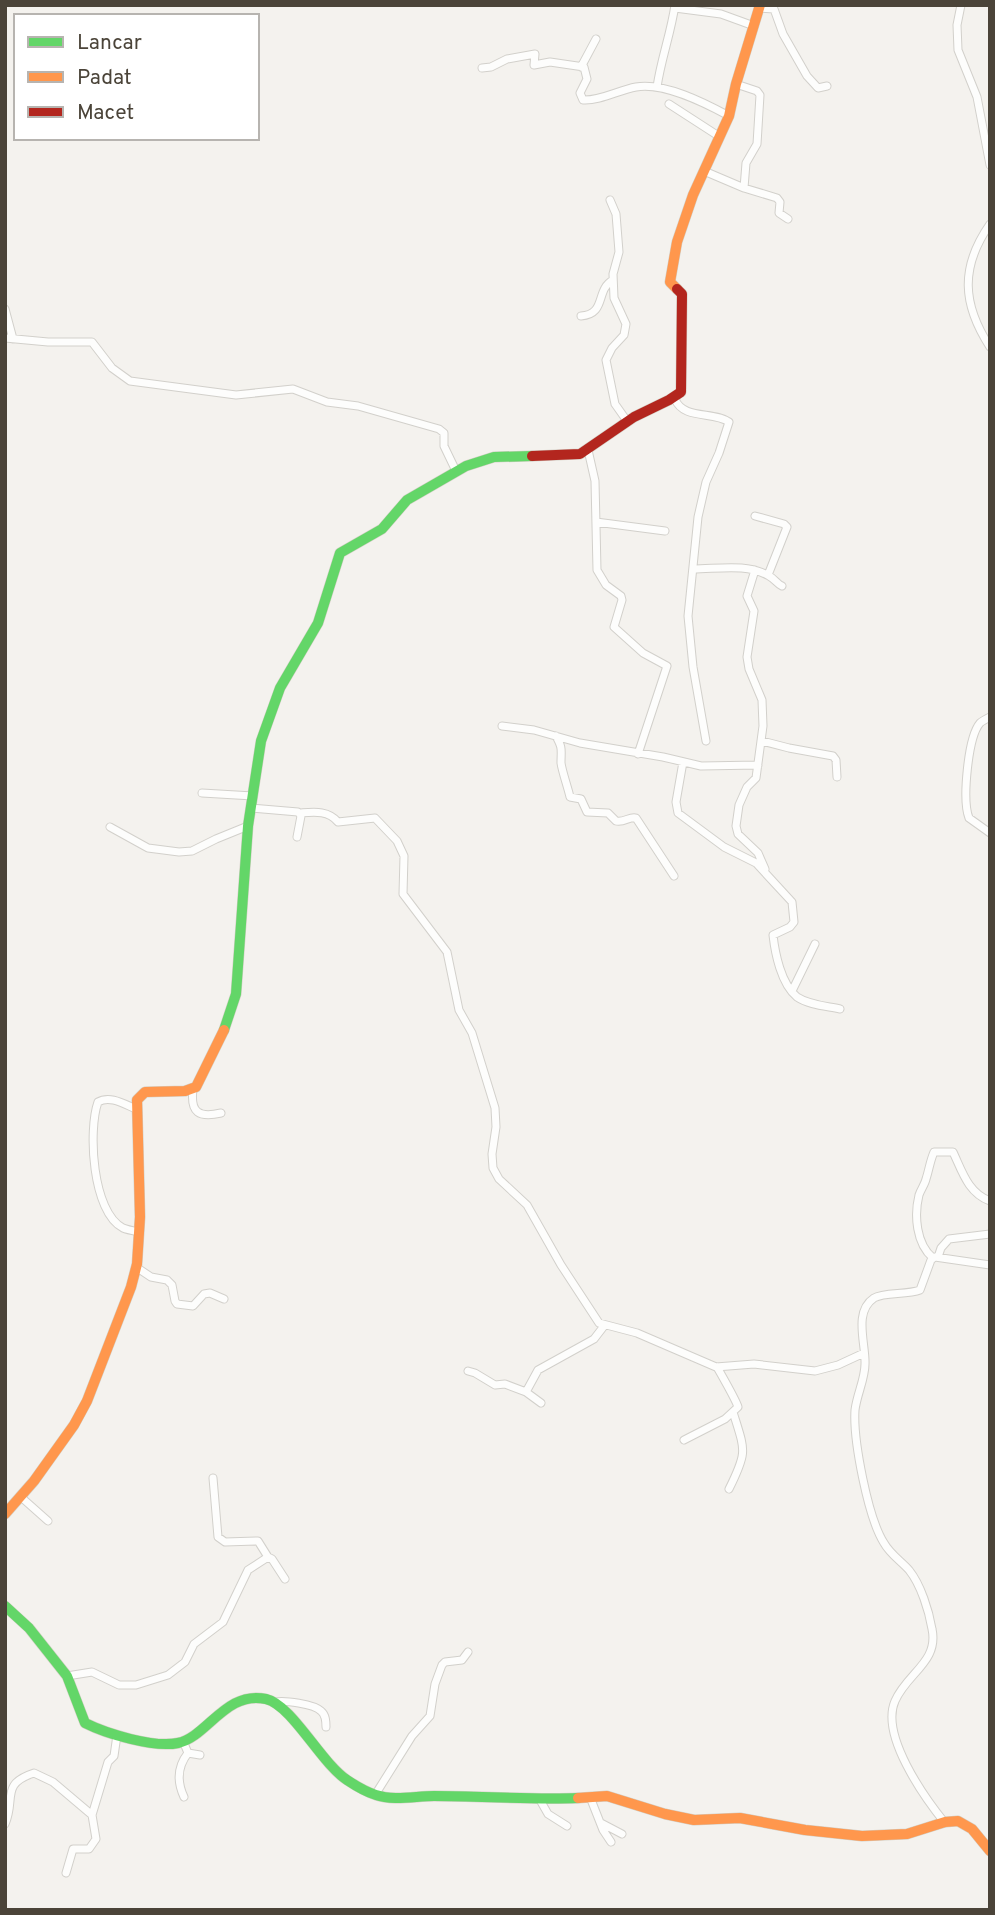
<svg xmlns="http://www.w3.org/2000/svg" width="995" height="1915" font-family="Overpass,sans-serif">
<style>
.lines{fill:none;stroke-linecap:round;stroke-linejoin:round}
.street-casing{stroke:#d2d0cb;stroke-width:9}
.fast-casing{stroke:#d3cfc5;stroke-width:11}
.slow-casing{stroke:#d3cfc5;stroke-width:11}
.jam-casing{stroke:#d3cfc5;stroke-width:11}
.street{stroke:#fdfdfc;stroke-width:7}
.fast{stroke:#63d668;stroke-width:10}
.slow{stroke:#ff974d;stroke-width:10}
.jam{stroke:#b3261e;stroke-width:10}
</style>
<rect width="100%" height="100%" fill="#f4f2ee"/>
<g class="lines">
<defs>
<path id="street" d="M961,5L957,25L958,50L977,97L990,165
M675,8L721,14L754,26
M759,8L774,9L783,34L807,76L818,88L827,86
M581,67L596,39
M482,68L491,67L507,59L535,54L534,65L550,62L584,67L587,79L580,93L583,100C600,101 619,90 636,87C664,82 705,103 729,116
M736,84L757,91L760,95L757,144L746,163L744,188L777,198L780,202L779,213L788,219
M657,87C661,59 671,33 675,5
M669,104L720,137
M704,171L744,188
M610,200L616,214L619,252L613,274L614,298L626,324L624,335L612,348L606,360L615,404L627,421
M990,224C960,267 962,304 990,347
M5,309L13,339
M581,316C607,314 595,290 613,280
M5,338L48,342H92L112,368L130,381L236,395L293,389L327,402L358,406L439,429L444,433V446L456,471
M675,399C683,420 714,411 729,422L719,453L706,482L698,517L688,616L693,667L706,741
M588,450L595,481L597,570L606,585L621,596L622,600L614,627L643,653L667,666L638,754
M755,516L784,524L787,527L768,575
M596,522L665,531
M693,569C718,569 747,563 769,576C775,579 777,584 782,586
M755,570L747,596L754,611L747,657L749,669L762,700L763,726L756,778L747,787L739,805L736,826L738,834L758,853L765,869
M990,717C988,718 982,721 980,723C968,737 962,800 969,818L990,833
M502,726L534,730L580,743L663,757L701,766L758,765
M556,736C563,749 561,749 561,763C562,771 568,788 570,797L581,799L587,812L608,813L616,821C624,823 630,816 636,818L674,876
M762,741L789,748L833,756L836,760L837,777
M683,762L676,802L678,813L724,847L756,863L792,902L794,922L790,927L773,935C775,953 781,984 797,997C809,1005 826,1006 840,1009
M202,793L253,796
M251,808L298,812L301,816L297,837
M300,813C314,812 328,810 338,822L375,818L397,841L404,856L403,894L447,952L459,1010L472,1033L495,1108L496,1127L492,1154L493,1168L499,1179L527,1205L561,1265L599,1323L637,1333L716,1367L754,1364L815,1371L838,1365L864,1353
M110,827L148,848L179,852L192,851L216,839L248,826
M792,991L815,944
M193,1089C190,1113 199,1118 221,1113
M136,1109C124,1104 110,1095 98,1102C88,1130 92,1212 123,1228C128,1230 134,1231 139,1232
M938,1257L941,1248L949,1239L990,1234
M933,1258C916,1244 914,1215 919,1195C921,1189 925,1184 926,1179C929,1170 930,1161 934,1152H953C962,1171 968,1193 990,1201
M136,1267L151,1277L167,1280L172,1285L175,1301L177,1304L193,1306L204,1294L210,1293L224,1299
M468,1371L475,1373L495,1385L505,1384L526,1392L538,1370L594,1339L604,1326
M526,1392L541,1403
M684,1440L725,1419L738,1407C736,1400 722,1376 717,1367
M729,1489C748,1451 745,1451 733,1412
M21,1497L48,1521
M268,1557L272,1559L285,1579
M67,1676L92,1672L119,1685H136L168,1675L185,1662L194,1644L223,1622L248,1570L268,1557L258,1541L225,1542L218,1537L213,1478
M275,1702C284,1700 314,1704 321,1711C326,1715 326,1722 326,1727
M183,1741L188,1753L200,1755
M375,1795L412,1736L430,1716L435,1684L442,1665L445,1662L462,1660L468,1652
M184,1797C177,1782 177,1767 188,1753
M590,1797L603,1830L611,1842
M540,1800L548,1814L567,1826
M601,1823L622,1834
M945,1823C924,1797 880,1735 895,1701C907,1673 939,1662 932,1629C929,1611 921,1585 909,1570C901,1561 890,1554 884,1543C868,1518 853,1440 855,1410C857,1394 865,1379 865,1364C866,1344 853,1312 874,1298C884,1292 907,1295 920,1290L931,1260L935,1257L990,1265
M5,1824C16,1799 0,1784 34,1773L53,1782L92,1815
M66,1873L73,1849H89L96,1839L92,1815L108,1762L114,1756L117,1735"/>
<path id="fast" d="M224,1030L236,994L248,826L261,741L280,688L318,623L340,553L382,529L407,500L466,466L494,457L532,456
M5,1606L29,1628L67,1676L85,1723C107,1734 154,1748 178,1743C207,1737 226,1690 266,1699C292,1705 321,1763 347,1780C356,1786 366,1792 376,1795C393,1801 416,1796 434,1796C482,1796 530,1800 578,1798"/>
<path id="slow" d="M677,289L670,282L677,242L693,195L729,116L736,84L760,5
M5,1514L34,1481L74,1425L87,1401L131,1287L137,1264L140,1217L137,1100L145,1092L185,1091L196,1087L224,1030
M578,1798L607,1796L665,1814L694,1820L740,1818L805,1830L862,1836L907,1834L945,1822L958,1821L972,1829L990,1851"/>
<path id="jam" d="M532,456L580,454L634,417L669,400L681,392L682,294L677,289"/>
</defs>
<use href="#street" class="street-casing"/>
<use href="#fast" class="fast-casing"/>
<use href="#slow" class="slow-casing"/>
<use href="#jam" class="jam-casing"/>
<use href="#street" class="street"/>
<use href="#fast" class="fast"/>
<use href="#slow" class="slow"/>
<use href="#jam" class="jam"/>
</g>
<rect width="995" height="1915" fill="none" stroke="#4b4439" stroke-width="14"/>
<rect x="14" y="14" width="245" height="126" fill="#ffffff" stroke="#b7b4b0" stroke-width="2"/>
<rect x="28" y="37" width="35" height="10" fill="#63d668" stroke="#b7b4b0" stroke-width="2"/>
<text x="77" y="49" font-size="21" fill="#4b4439">Lancar</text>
<rect x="28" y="72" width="35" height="10" fill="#ff974d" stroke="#b7b4b0" stroke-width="2"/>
<text x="77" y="84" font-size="21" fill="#4b4439">Padat</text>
<rect x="28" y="107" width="35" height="10" fill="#b3261e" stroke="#b7b4b0" stroke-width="2"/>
<text x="77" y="119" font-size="21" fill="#4b4439">Macet</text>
</svg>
